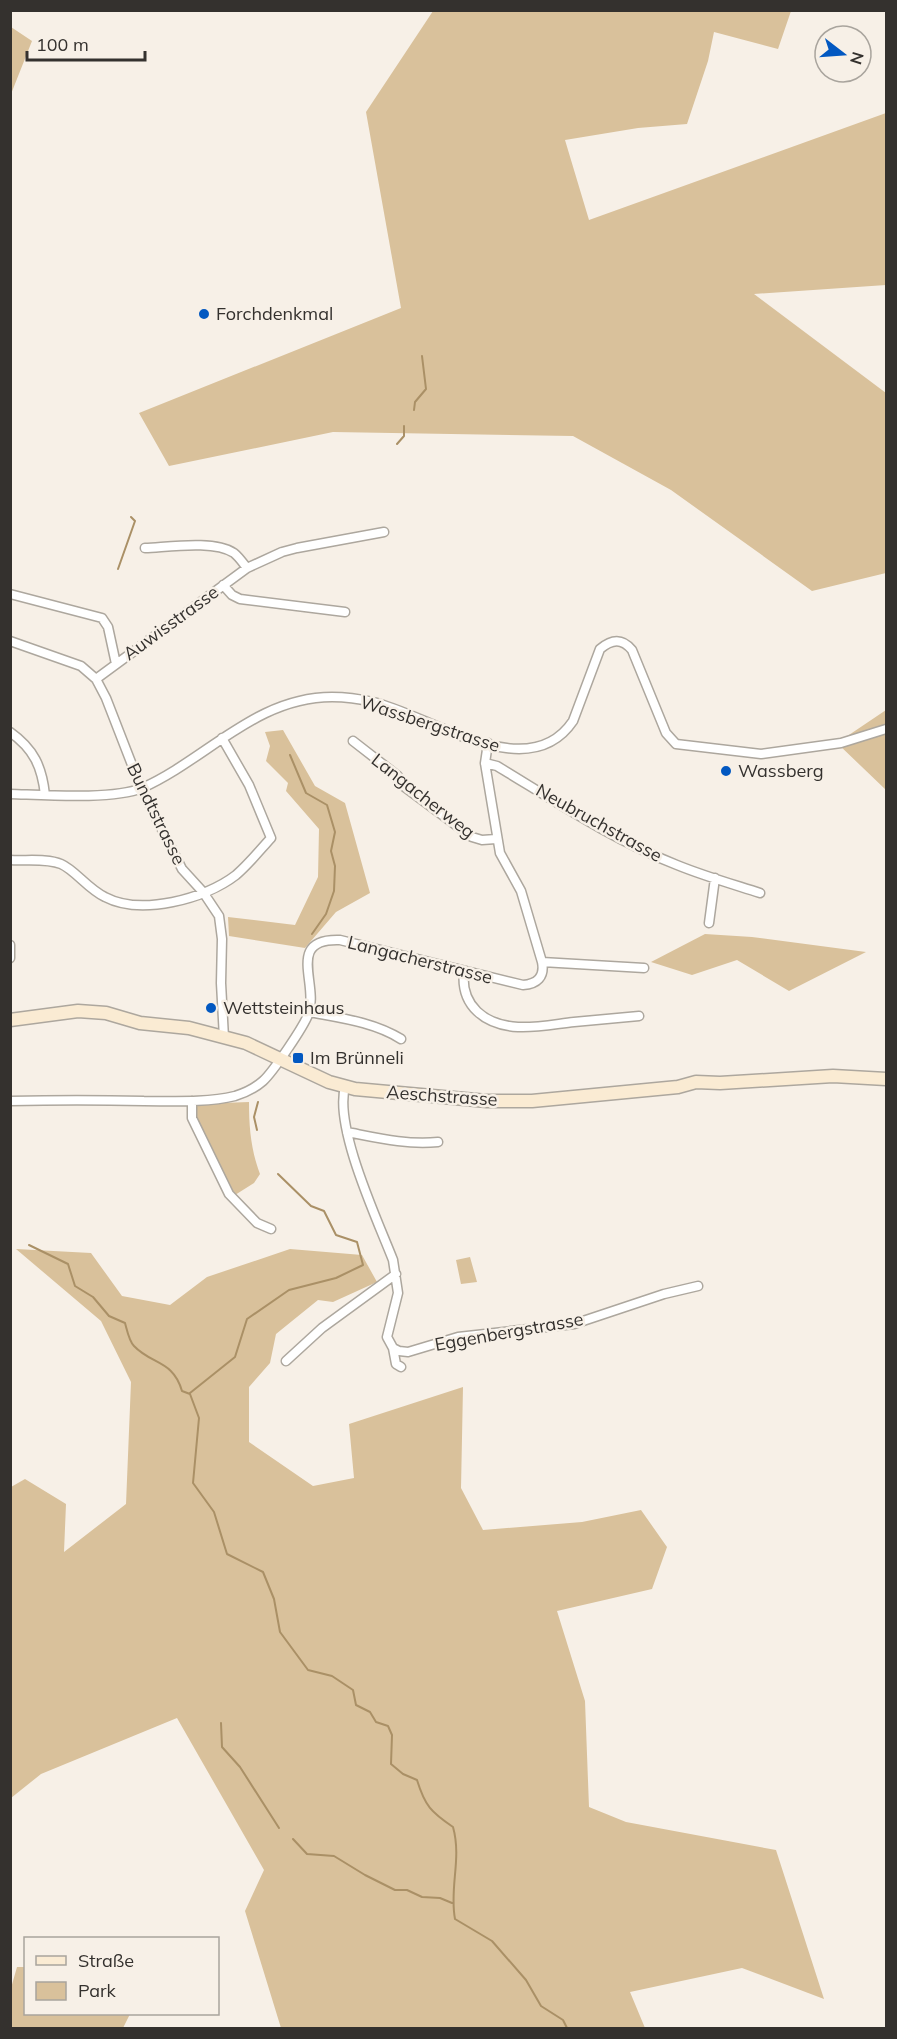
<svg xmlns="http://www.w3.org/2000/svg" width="897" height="2039" font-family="Mulish,sans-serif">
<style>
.green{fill:#d9c19b}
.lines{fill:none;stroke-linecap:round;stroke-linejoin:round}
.stream{stroke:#aa9066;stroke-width:2}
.street-casing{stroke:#ada79e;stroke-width:11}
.secondary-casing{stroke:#ada79e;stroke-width:15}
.street{stroke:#fff;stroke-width:8}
.secondary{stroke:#faebd3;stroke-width:12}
.poi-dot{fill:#0258c1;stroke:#f7f0e7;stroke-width:2}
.labels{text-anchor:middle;stroke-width:5;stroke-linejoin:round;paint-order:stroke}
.poi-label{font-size:18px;fill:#34312e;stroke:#f7f0e7;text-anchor:start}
.street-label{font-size:18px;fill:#34312e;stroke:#f7f0e7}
</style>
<rect width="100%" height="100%" fill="#f7f0e7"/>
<path class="green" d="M433,11H791L778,49L714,32L708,61L687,124L638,128L565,140L589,220L886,113V285L754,294L886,393V573L812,591L671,490L573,436L333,432L169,466L139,413L401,308L366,112Z
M11,27L32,41L11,94Z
M886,710V790L837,743Z
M283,730L315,786L345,803L370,893L336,912L305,948L229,936L228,917L295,925L318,877L319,829L286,791L288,783L266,761L270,746L265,732Z
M705,934L752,937L866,952L789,991L737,960L692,975L651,962Z
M249,1102C249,1128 251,1150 260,1174L254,1183L235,1195L194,1121L195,1104Z
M16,1249L91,1253L122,1296L170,1305L207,1277L290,1249L362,1255L377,1282L333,1302L318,1300L276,1334L270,1363L249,1387V1442L313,1486L354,1478L349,1424L463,1387L461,1488L483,1530L582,1522L641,1510L667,1547L652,1589L557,1611L585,1701L589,1807L626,1822L776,1850L824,1999L742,1968L630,1992L645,2028H281L245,1911L264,1870L177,1718L41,1774L11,1798V1487L25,1479L66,1504L64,1552L126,1504L131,1382L101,1321Z
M470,1257L477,1282L461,1284L456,1260Z
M17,1967H25L26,2014H130L123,2028H11V1988Z"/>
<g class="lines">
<path class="stream" d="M414,410L415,402L426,389L422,356
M397,444L404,436V426
M118,569L135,521L131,517
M290,755L306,793L327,805L335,832L331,851L335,866L334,891L326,914L312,934
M257,1130L254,1117L258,1102
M29,1245L68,1264L75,1286L93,1297L109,1316L125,1323C127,1330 129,1341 134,1346C152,1365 173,1360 182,1391L190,1394L199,1418L193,1483L214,1512L227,1554L263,1572L274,1599L280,1632L308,1670L332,1676L353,1690L356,1705L370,1712L376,1722L388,1726L392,1735L391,1764L403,1774L417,1780C425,1806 431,1812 453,1827C462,1859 449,1888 455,1919L492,1941L526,1980L541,2006L563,2020L567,2028
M190,1393L235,1357L247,1319L289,1290L336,1278L363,1265L357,1242L336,1235L324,1211L311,1206L278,1174
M221,1723L222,1747L240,1767L279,1828
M293,1839L307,1854L334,1856L365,1875L395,1890H407L422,1897L440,1898L452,1903"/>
<defs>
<path id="street" d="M145,548C169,547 214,540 234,553C239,557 243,563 247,568
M223,585L232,595L240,599L345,612
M10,594L102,618L108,627L116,664
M10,641L81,666L96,679L106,698L141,788L182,869L203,892L219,916L222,939L221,983L224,1038
M96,679L247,568L282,552L297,548L384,532
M10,732C34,749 42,767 45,795
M353,741L398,776V782L472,837L482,840L496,839
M485,763L497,766C555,801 613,840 677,865C704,876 732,884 760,893
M10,794C44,795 113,800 142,788C207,759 256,697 332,697C345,697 360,699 373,702C430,715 528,788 573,721L600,649C612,639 622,638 632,650L666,733L676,744L761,754L841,743L886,729
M10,860C26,861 47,858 61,864C75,870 88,889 105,897C141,916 205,899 236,875C249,864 260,850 271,838L249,785L222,738
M709,923L715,878
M10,945V958
M542,962L644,968
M464,971C460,1006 485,1025 518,1027C536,1028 556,1024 574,1022C596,1020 618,1018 639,1016
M309,1012C340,1018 374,1022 401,1039
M345,1087C334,1127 377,1219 393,1260L398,1293L387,1337L393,1348L399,1351L408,1352L458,1337L574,1324L664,1294L698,1286
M10,1101C55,1100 99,1100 144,1101C173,1101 206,1103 235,1096C245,1093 255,1088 263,1081C272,1073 306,1024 309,1012C318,983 286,938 340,940L523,985C537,984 545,977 542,962L521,891L500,853L485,763L488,743
M192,1101V1118L229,1194L257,1223L271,1229
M347,1132C378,1138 406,1145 438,1142
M393,1348L396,1364L401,1367
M286,1361L322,1328L396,1274"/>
<path id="secondary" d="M10,1020L78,1011L106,1013L140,1023L189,1028L246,1043L329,1082L355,1089L487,1101H532L678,1087L696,1082L720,1083L833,1076L886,1079"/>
</defs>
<use href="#street" class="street-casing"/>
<use href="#secondary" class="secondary-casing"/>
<use href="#street" class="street"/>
<use href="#secondary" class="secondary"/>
</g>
<g class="poi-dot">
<circle cx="204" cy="314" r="6"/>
<circle cx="726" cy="771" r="6"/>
<circle cx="211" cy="1008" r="6"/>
<rect x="292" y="1052" width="12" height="12" rx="3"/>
</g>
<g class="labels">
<g class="poi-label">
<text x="216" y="320">Forchdenkmal</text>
<text x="738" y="777">Wassberg</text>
<text x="223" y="1014">Wettsteinhaus</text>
<text x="310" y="1064">Im Brünneli</text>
</g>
<g class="street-label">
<text transform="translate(171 623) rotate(-36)" y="6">Auwisstrasse</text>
<text transform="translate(430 724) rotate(18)" y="6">Wassbergstrasse</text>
<text transform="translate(423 796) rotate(38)" y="6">Langacherweg</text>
<text transform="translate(156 814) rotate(64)" y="6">Bundtstrasse</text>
<text transform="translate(599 823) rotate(29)" y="6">Neubruchstrasse</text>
<text transform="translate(420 960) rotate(14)" y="6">Langacherstrasse</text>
<text transform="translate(442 1096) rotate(4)" y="6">Aeschstrasse</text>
<text transform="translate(509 1332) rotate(-10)" y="6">Eggenbergstrasse</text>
</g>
</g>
<rect width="897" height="2039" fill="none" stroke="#34312e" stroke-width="24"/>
<rect x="24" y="1937" width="195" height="78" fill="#f7f0e7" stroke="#a9a49d" stroke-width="1.5"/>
<rect x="36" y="1956" width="30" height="9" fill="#faebd3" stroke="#a9a49d" stroke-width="1.5"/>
<text x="78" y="1967" font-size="18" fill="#34312e">Straße</text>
<rect x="36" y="1982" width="30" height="18" fill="#d9c19b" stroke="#a9a49d" stroke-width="1.5"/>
<text x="78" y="1997" font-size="18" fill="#34312e">Park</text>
<g transform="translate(843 54) rotate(107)"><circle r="28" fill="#f7f0e7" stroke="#a9a49d" stroke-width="1.5"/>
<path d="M0-4.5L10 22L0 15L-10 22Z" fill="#0258c1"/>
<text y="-9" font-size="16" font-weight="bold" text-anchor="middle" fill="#34312e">N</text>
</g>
<path d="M27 51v9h118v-9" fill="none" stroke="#34312e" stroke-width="3"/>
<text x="36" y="51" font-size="18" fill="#34312e" stroke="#f7f0e7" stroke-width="4.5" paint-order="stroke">100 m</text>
</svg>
